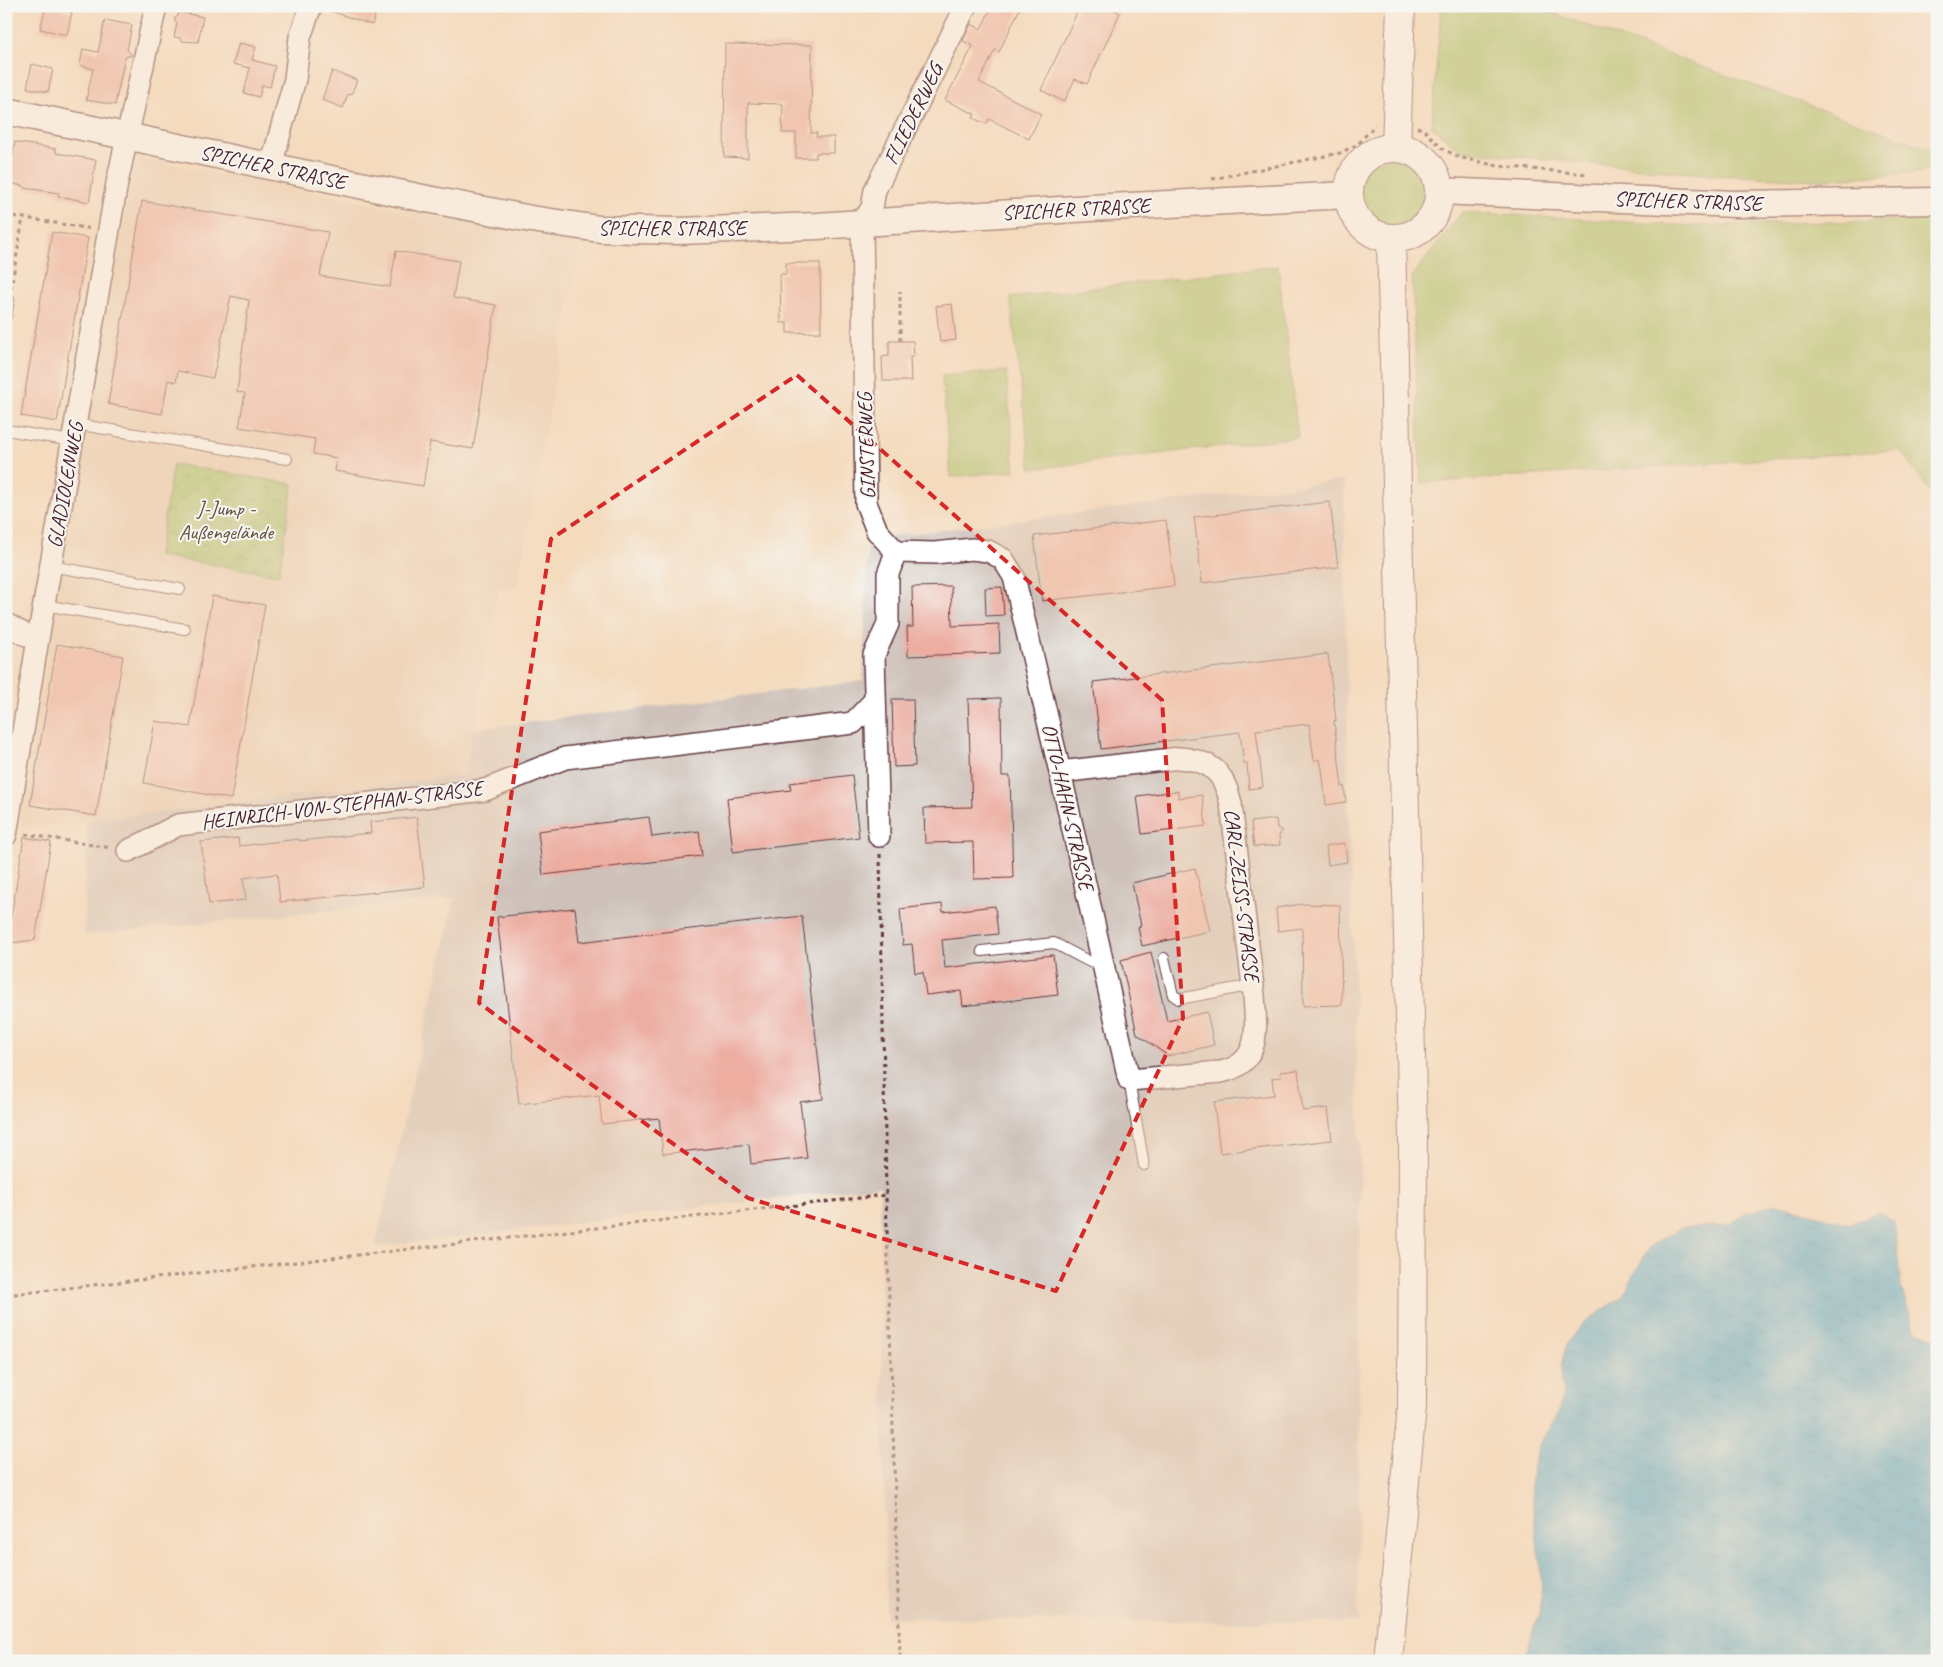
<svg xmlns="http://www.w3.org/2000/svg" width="1943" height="1667" font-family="Caveat,sans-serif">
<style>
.built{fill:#e9ceb6}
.industrial{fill:#cec1b9}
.green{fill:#a4c36b;stroke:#77714b}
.park{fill:url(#park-crowns);stroke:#77714b}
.water{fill:url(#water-ripples);stroke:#526880}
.building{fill:#edada1}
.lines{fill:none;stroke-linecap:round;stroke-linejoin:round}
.service-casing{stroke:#643b41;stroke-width:12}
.minor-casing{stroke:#643b41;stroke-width:24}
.tertiary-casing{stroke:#643b41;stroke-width:29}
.secondary-casing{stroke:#643b41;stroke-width:30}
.path{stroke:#643b41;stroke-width:3;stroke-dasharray:4 4;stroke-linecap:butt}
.service{stroke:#fff;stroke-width:10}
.minor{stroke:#fff;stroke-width:21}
.tertiary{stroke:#fff;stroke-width:26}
.secondary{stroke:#fff;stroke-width:28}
.marked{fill:none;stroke:#d62828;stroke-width:4;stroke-dasharray:10 6;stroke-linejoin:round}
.labels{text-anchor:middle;stroke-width:4;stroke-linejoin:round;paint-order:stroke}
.street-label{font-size:21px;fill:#4a1f2b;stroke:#f6f6f2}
.park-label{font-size:21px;fill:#65503e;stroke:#f6f6f2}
</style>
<defs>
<pattern id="park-crowns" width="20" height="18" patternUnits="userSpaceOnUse" patternTransform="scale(1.25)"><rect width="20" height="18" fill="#a4c36b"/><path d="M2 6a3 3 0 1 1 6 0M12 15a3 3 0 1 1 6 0" fill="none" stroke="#889e58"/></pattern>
<pattern id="water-ripples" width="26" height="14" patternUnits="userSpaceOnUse" patternTransform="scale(1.25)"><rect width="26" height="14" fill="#59b0d6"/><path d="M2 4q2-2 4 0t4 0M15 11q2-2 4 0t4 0" fill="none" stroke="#4c8fae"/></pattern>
</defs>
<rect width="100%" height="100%" fill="#f6f6f2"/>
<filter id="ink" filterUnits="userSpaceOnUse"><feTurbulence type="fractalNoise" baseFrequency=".02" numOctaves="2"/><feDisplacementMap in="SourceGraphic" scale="10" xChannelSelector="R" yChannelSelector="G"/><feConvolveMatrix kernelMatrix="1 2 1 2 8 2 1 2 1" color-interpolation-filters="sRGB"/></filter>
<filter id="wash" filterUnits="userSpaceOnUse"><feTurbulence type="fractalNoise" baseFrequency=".0096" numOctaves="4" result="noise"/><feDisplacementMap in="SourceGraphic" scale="20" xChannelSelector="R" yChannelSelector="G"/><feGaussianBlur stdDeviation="1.12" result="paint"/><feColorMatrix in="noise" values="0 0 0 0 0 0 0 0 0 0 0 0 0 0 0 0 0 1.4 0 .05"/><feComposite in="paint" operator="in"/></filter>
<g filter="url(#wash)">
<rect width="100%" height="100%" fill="#f4dbbe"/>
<path class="built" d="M135,157L580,245L517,586L498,590L465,775L87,821L19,828L92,392Z"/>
<path class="industrial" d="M1344,480L1348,804L1360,1148L1358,1623L886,1618L880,1186L375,1247L455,898L84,935L87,821L464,775L473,729L863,681L868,539Z"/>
<path class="green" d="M1441,6H1533L1936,151L1926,172L1817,180L1712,175L1461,151L1432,127Z
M1358 194a36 36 0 1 1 72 0a36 36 0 1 1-72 0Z
M1462,212L1693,226L1937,219V501L1900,450L1421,483L1412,277Z
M1278,266L1298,437L1031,469L1010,298Z
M1006,371L1015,471L951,477L942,376Z"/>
<path class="park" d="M173,464L293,484L279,575L158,556Z"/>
<path class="water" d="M1777,1204L1850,1224L1878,1212L1894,1221L1901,1287L1915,1330L1937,1339V1661H1523L1539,1616L1542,1584L1531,1488L1533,1465L1540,1443L1557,1416L1563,1396L1561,1369L1566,1345L1581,1325L1623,1296L1650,1246L1680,1228L1729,1225L1745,1213Z"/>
<g id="blocks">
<path class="building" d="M46,6L72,12L67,35L40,29Z
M326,6H378L372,25L325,9Z
M992,6H1021L999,52L995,50L979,82L1041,114L1029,139L989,119L986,124L973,118L975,114L945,100L973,46L963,41L971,24L981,29Z
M1080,6H1107L1120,13L1087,84L1075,79L1064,102L1041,90Z
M179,12L203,17L198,42L182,41L180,38L174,37L177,24L174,19L178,16Z
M105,20L132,25L127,50L132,55L125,57L115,105L86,100L93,69L80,65L83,49L98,52Z
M239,43L256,47L252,60L275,66L270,87L262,85L259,97L244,93L250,68L233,64Z
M725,44L812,45L811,133H817L816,137H834V153H816V158H796V133H782L783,104L748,103V158L724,157Z
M32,64L53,69L48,92L27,88Z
M332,71L357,80L351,95L348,94L343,108L322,100Z
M15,142L56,149V153L96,160L89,202L58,196L59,193L24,188V186L8,183L9,178L6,177V154L13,155Z
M142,201L328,232L320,276L390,287L396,251L459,261L453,298L496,305L473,449L430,442L423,486L335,471L337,458L313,454L315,439L239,427L245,393L237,392L249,300L231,296L213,378L178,371L176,382L168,380L162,414L108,404Z
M52,232L88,238L57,422L21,416Z
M786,263H820L821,332L787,333V323H781L780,274H786Z
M952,304L956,340L940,342L936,306Z
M889,341H913L914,357H910L911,381H883L882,357L889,356Z
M1330,502L1338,567L1202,583L1194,517Z
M1166,520L1174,586L1042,601L1034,536Z
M951,586L952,626L999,624L1000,653L908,656L907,627H913L912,587Z
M1002,587L1004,615L986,616L985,588Z
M212,596L265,605L231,799L144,783L155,721L190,727Z
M57,644L123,656L96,816L30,805Z
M1328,654L1336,721H1334L1342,787L1344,786L1346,802L1326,805L1322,769L1320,760H1314L1309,724L1256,730L1263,787L1249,789L1247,764H1244L1240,732L1101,749L1093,682Z
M1001,698L1002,776H1010L1013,878L974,879L973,842L925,843L924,808L972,807L968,699Z
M892,699H913L915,766L894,767Z
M852,775L859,837L733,852L727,798L791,790L790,783Z
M1178,791V798L1202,795L1206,826L1142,834L1137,796Z
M417,817L425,887L280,902L277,874L243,878L246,900L209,904L201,842L238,838L239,846L299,839L300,841L371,833L370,822Z
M649,817L652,837L699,831L702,856L543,875L538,831Z
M1276,819L1277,828L1282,831L1279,836L1280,845L1254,847L1251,822Z
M24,837L51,842L35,940L11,943L10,935L8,936Z
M1345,843L1347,862L1328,865L1326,846Z
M1195,868L1210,931L1142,946L1138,927L1141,926L1132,883Z
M942,904L943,912L995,906L998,934L942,940L945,968L1053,955L1058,995L963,1006L961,991L926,995L923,972L915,973L912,944L903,945L900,909Z
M1302,904L1340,905L1342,1005L1303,1006L1302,928L1278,931L1276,908Z
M575,908L579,942L802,916L823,1099L800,1102L807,1158L751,1164L749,1144L663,1154L659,1118L602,1124L599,1095L519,1104L497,917Z
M1151,952L1167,1021L1207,1012L1214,1045L1168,1056L1137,1034L1121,960Z
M1298,1070L1303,1111L1328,1108L1332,1140L1220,1153L1214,1102L1274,1095L1272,1078L1281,1077L1280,1072Z"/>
</g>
</g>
<g filter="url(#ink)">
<use href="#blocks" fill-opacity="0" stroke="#643b41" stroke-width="1"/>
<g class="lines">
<defs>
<path id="service" d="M6,317L9,300
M75,424L287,459
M6,430L72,441
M51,566L180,589
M44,605L185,629
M982,951L1054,943L1090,962L1101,958
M1164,958L1173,995L1179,999L1253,985
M1129,1080L1144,1165"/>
<path id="minor" d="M271,166L295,79L300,37L311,6
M896,552L935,553L972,549L988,551L1003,559L1014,577L1060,772L1129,1080L1221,1072C1262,1063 1256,1029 1254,995L1231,804C1224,773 1213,761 1180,758L1060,772
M896,552L877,531L866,503L862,222L872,208L875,190L966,6
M6,624L24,634L38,639
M6,835L38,639L117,183L156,6
M879,836L874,655L888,624V574L896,552
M128,851L178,825L485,790L565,758L853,723L875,700"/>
<path id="tertiary" d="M6,111L422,198L531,219L600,229L678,231L817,226L1090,208L1349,195
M1440,191L1735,204L1937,201"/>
<path id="secondary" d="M1349 193a45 45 0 1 1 90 0a45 45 0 1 1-90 0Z
M1396,148L1401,6
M1388,1661L1412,1407L1413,1138L1391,239"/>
</defs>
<use href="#service" class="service-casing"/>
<use href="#minor" class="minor-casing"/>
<use href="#tertiary" class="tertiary-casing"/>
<use href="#secondary" class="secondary-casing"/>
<path class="path" d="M1417,127L1424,130L1442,148L1458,157L1498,166L1587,174
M1212,179L1340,153L1358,144L1375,125
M1935,182L1937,173
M6,215L92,229
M11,289L23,218
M900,341V291
M25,834L111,848
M880,854L886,1195L900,1661
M6,1295L886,1195"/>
<use href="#service" class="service"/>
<use href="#minor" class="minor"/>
<use href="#tertiary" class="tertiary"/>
<use href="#secondary" class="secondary"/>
</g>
</g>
<path d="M0 0H1943V1667H0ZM797,375L1162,700L1183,1018L1056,1291L748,1198L479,1003L551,539Z" fill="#f4dbbe" fill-opacity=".55" fill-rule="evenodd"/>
<path class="marked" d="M797,375L1162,700L1183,1018L1056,1291L748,1198L479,1003L551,539Z"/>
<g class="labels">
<g class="street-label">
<text transform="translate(913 114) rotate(-64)" y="7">FLIEDERWEG</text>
<text transform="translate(273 167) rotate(12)" y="7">SPICHER STRASSE</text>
<text transform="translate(1688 201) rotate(2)" y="7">SPICHER STRASSE</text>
<text transform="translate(1076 209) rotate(-3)" y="7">SPICHER STRASSE</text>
<text x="672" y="235">SPICHER STRASSE</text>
<text transform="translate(866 446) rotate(-92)" y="7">GINSTERWEG</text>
<text transform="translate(65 485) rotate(-80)" y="7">GLADIOLENWEG</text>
<text transform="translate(342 805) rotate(-7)" y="7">HEINRICH-VON-STEPHAN-STRASSE</text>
<text transform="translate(1068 807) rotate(77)" y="7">OTTO-HAHN-STRASSE</text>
<text transform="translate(1242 895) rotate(83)" y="7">CARL-ZEISS-STRASSE</text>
</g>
<g class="park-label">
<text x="226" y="515">J-Jump -<tspan x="226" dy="24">Außengelände</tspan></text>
</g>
</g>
<rect width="1943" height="1667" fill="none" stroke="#f6f6f2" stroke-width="25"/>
</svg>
